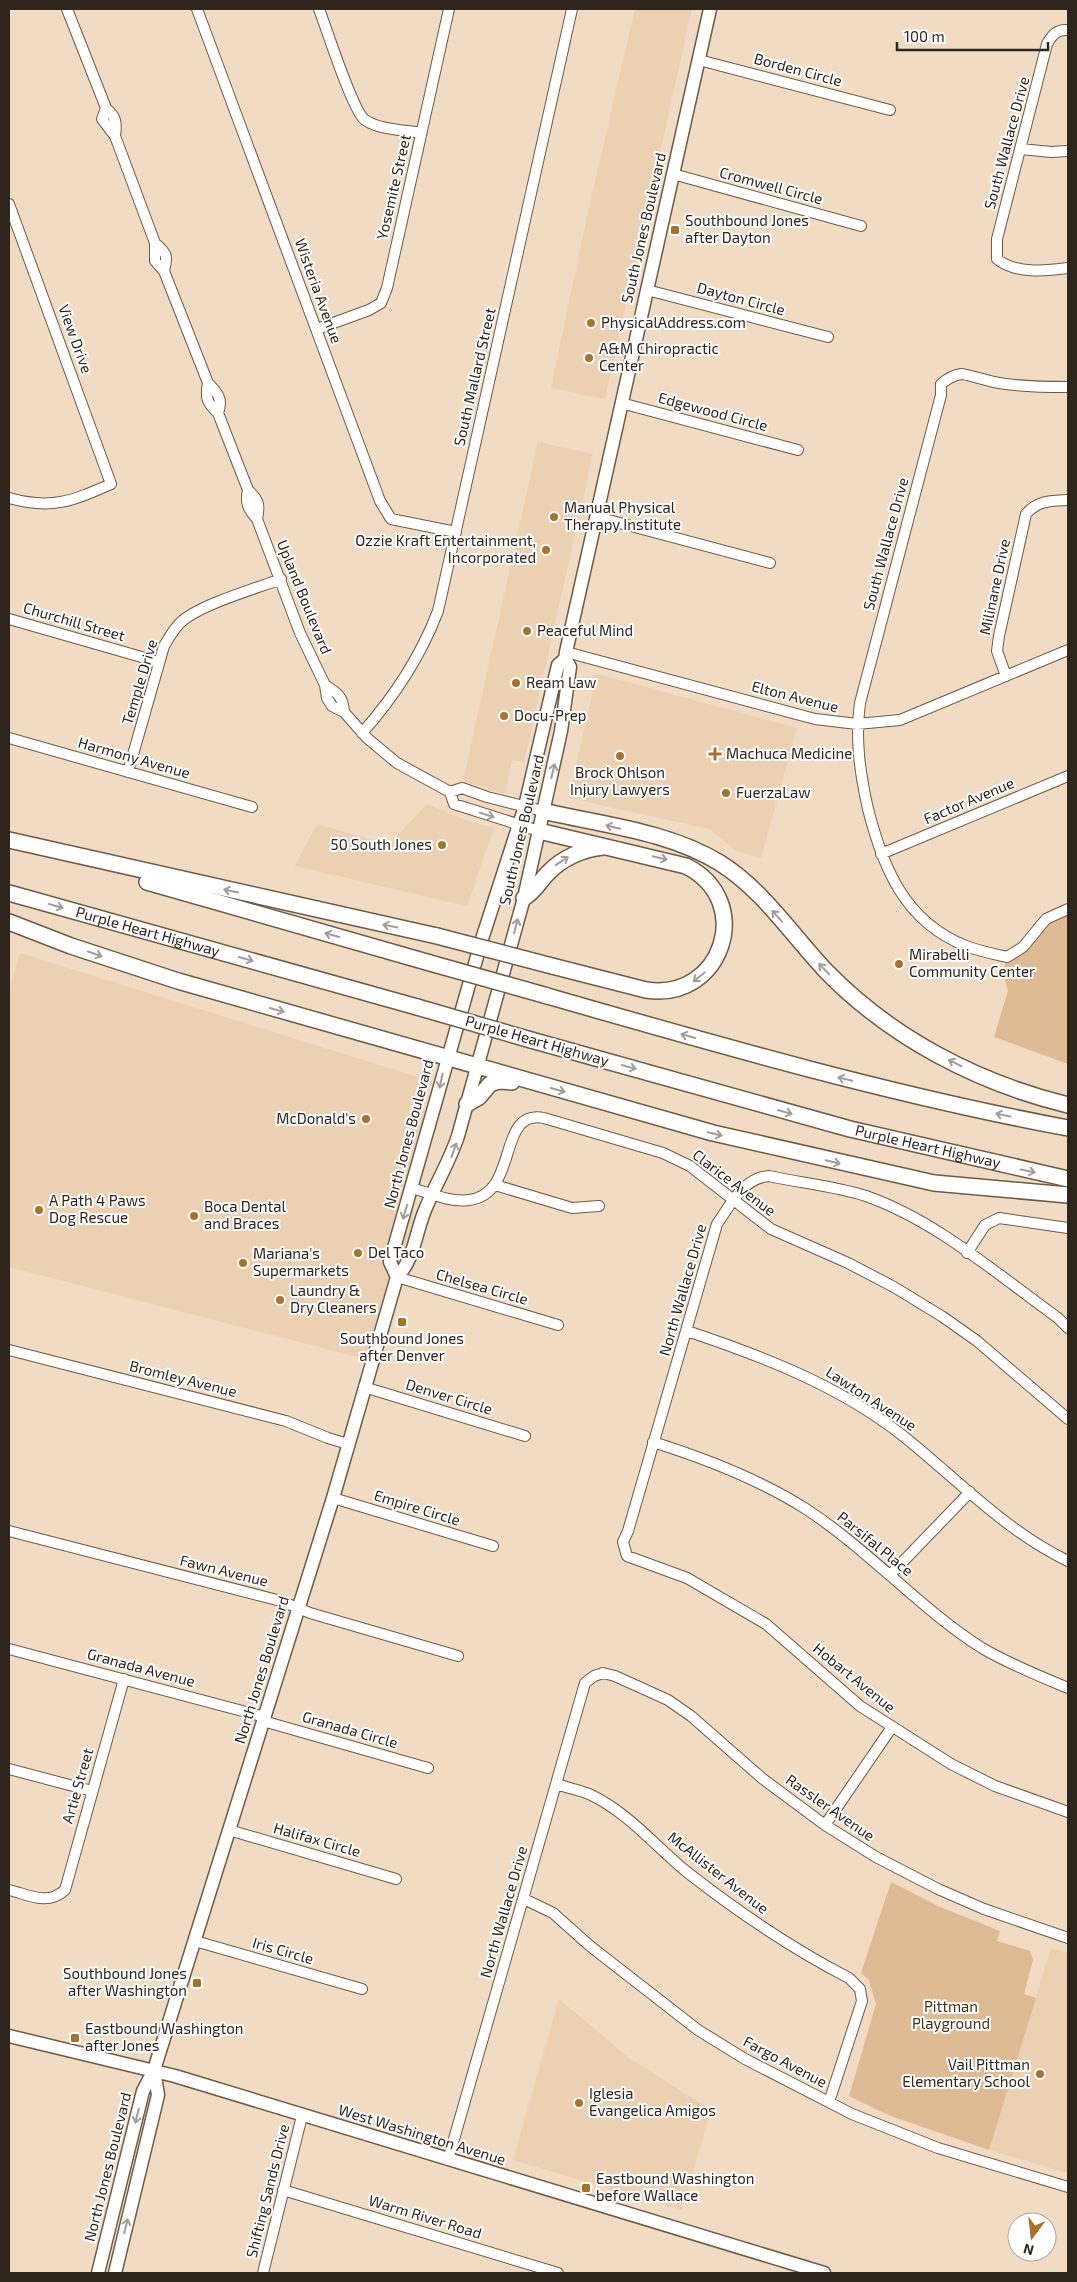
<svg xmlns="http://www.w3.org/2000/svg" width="1077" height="2282" font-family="'Exo 2',sans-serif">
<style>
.built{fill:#ebd0b2}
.park{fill:#dfbb93}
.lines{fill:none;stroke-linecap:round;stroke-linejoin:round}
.minor-casing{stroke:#6e5b45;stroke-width:12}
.major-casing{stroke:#6e5b45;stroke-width:15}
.highway-casing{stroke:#6e5b45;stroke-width:18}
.minor{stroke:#fff;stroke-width:10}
.major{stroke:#fff;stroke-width:12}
.highway{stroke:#fff;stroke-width:15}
.highway-bridge-casing{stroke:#6e5b45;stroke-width:18;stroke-linecap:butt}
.highway-bridge{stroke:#fff;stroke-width:15}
.oneway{stroke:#a19d99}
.poi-dot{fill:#a7722b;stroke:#fff;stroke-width:2}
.labels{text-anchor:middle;stroke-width:4;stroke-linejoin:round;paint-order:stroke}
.street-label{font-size:15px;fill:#2e261d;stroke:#fff}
.poi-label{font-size:15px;fill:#2e261d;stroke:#fff;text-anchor:start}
.park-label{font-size:15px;fill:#493215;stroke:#fff}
</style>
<rect width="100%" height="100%" fill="#f1dbc2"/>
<path class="built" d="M635,9H692L605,399L551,388L588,212Z
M538,442L593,454L524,762L512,760L505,794L463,781Z
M592,675H601L797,728L761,858L736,851L710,829L569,798L595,681Z
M427,804L471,822L494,828L467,906L295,866L317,824L389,845Z
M20,953L427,1080L412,1223L373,1361L9,1267V990Z
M1051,1948L1068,1953V2173L989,2150Z
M559,1999L629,2058L711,2110L682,2210L513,2160Z"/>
<path class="park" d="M1068,909V1064L994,1037L1008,991L1003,971L1007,957L1035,932Z
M891,1882L938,1906L1000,1931L997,1941L1030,1951L1033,1960L1024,1994L1036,1998L989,2150L888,2115L849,2096L876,2004L869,1980L861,1973Z"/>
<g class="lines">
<defs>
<path id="minor" d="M67,9L106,108C116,117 117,122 115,136
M197,9L380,501L391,519L456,532
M319,9C326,27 353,112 365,120C380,130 404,130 421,133
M1068,30C1057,29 1052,35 1047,44L997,239V259C1015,274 1046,271 1068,268
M699,60L890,110
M106,108L102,119L115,136L155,243C167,253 168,256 164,271
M1021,149L1051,152L1068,151
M673,174L861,226
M9,204L111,484C72,501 52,510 9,498
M155,243V261L164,271L208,383C218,393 223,399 218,413
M647,290L828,337
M317,329L369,310L381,303L387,288L449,9
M208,383C205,398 207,403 218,413L248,490C259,500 260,505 257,519
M1068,387C1045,387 1022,387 999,383C991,382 967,374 961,374C953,375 947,379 941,384V395L860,703C855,740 860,773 868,809C883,868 905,922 966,946C979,951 994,954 1007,957L1023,947L1046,919L1068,909
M621,403L798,450
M248,490C245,503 248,509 257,519L300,633L325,685L327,698L332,706L344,712L367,738L397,763L450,792L462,788L487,797L543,811
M597,517L770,563
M9,619L159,662
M566,652L815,719L857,724L900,720L1068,650
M1006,676L997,651L999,636L1026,514C1038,500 1051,501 1068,500
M325,685C338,693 343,697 344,712
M362,733C395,696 420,658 438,611L572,9
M9,738L252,807
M128,772L164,646C169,638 173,630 180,623C198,605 255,589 281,579
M450,792L454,804L539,831
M881,854L1068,776
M495,1185L572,1208L599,1206
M412,1188C429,1193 451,1203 469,1200C520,1194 496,1108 544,1118L663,1153L690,1166L771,1229L848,1263L894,1287L943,1317L977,1341L1068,1419
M967,1253L985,1225L999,1218L1068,1228
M397,1277L558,1325
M1068,1328L1058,1318C998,1275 937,1221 866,1196C835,1186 801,1183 769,1176C743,1178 731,1204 717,1224L628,1531L623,1542L627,1556L687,1578L766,1624L860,1706L951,1764L995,1786L1068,1812
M687,1331C762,1356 838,1385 902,1435C956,1478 1005,1531 1068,1561
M9,1350L286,1421L328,1438L348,1444
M364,1387L525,1436
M653,1442C707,1459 759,1479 806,1509C869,1550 919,1608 982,1648C1009,1664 1039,1676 1068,1688
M333,1498L493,1546
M9,1531L281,1601L310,1613L458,1656
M890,1575L970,1492
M9,1649L265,1717
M263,1721L428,1768
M9,1769L92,1791
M557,1784C568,1788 579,1790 589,1794C628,1812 655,1846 687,1872C738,1912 791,1948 849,1978L860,1989L862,2001L829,2102
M825,1825L892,1727
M229,1830L396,1879
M9,1890C30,1895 47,1906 65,1890L124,1679
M524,1899L553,1913L590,1946L698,2030L745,2059L852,2114L938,2148L1068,2187
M195,1941L362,1989
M448,2160L585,1683L594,1676L603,1673L615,1676L668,1700L691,1716L763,1779L825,1825L876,1857L938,1889L984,1909L1068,1938
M283,2190L558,2273
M263,2273L302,2116"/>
<path id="major" d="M397,1277L390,1262L482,939L525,806L558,665L565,659L566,652L710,9
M9,2036L175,2076L824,2273
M98,2273L143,2091L154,2070L333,1498L397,1277C415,1258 415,1234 425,1210C435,1185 449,1163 458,1136L524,898L561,731L570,667L565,659
M115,2273L158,2095L154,2070"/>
<g id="highway">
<path d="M543,811C602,825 668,831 720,863C763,890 792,935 826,971C891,1038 978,1083 1068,1105"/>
<path d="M539,831L686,866C756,901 722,1002 646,990L552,966"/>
<path d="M9,840L437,936"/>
<path d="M147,882L430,963"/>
<path id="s1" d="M9,893L417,1007"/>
<path d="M524,898C536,890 538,883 548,873C562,858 583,849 603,847"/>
<path d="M9,922L71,946L178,981L713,1133L934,1183L1068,1195"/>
<path d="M544,995C718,1045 891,1095 1068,1128"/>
<path id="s2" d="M531,1040L850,1129L1068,1179"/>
<path d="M467,1104L479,1097L490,1084L499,1081L512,1082"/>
</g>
</defs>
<use href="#minor" class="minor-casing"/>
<use href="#major" class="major-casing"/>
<use href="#highway" class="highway-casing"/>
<use href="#minor" class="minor"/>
<use href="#major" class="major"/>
<use href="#highway" class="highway"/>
<defs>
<path id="highway-bridge" d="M437,936L552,966
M430,963L544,995
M417,1007L531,1040"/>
</defs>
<use href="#highway-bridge" class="highway-bridge-casing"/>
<use href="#highway-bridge" class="highway-bridge"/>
</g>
<defs><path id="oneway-shaft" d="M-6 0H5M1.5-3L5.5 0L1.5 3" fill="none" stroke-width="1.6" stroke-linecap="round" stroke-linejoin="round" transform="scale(1.25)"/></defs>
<g class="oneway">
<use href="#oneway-shaft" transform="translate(553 771) rotate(-77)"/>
<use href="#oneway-shaft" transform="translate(487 815) rotate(17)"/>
<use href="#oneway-shaft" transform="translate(613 827) rotate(-167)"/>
<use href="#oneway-shaft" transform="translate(660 858) rotate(13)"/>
<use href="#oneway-shaft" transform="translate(562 861) rotate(-33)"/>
<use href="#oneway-shaft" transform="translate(231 891) rotate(-168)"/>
<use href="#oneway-shaft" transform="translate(56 906) rotate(16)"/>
<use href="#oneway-shaft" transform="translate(777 916) rotate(-132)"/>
<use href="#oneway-shaft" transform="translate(390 926) rotate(-168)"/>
<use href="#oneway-shaft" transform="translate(516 926) rotate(-75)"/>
<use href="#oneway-shaft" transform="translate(332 935) rotate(-164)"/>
<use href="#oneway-shaft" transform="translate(95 954) rotate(19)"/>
<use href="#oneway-shaft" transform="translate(246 959) rotate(16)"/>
<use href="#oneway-shaft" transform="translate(824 969) rotate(-134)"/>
<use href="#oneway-shaft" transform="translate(699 977) rotate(141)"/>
<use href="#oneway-shaft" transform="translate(277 1010) rotate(16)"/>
<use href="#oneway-shaft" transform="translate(688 1036) rotate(-164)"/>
<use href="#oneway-shaft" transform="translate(955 1063) rotate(-153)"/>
<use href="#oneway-shaft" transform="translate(629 1067) rotate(16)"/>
<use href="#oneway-shaft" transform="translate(845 1079) rotate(-166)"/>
<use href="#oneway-shaft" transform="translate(441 1081) rotate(103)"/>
<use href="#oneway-shaft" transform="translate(558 1090) rotate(16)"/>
<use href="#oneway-shaft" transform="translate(785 1112) rotate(16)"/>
<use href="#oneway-shaft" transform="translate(1003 1115) rotate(-168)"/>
<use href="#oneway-shaft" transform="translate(715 1134) rotate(14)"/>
<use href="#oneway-shaft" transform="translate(454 1150) rotate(-70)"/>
<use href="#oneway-shaft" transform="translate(833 1162) rotate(13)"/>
<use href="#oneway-shaft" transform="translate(1028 1171) rotate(12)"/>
<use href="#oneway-shaft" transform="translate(405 1212) rotate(107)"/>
<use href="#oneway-shaft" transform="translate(137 2116) rotate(104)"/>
<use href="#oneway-shaft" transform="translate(126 2226) rotate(-76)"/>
</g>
<g class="poi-dot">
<rect x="670" y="225" width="10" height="10" rx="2.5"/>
<circle cx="591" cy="323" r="5"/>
<circle cx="589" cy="358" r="5"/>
<circle cx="554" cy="517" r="5"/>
<circle cx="546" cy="550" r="5"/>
<circle cx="527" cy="631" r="5"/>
<circle cx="516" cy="683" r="5"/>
<circle cx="504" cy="716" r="5"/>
<path d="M712.5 746.5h5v5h5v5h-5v5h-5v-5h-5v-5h5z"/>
<circle cx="620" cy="756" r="5"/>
<circle cx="726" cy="793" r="5"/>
<circle cx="442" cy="845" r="5"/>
<circle cx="899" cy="964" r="5"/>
<circle cx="366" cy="1119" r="5"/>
<circle cx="39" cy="1210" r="5"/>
<circle cx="194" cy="1216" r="5"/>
<circle cx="358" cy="1253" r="5"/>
<circle cx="243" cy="1263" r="5"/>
<circle cx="280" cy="1300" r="5"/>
<rect x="397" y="1317" width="10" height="10" rx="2.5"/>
<rect x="192" y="1978" width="10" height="10" rx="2.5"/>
<rect x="70" y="2033" width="10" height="10" rx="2.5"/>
<circle cx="1040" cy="2074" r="5"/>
<circle cx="579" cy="2103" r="5"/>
<rect x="581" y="2183" width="10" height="10" rx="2.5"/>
</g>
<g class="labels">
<g class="street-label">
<text transform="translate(798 70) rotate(15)" y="5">Borden Circle</text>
<text transform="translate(1007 143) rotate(-75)" y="5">South Wallace Drive</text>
<text transform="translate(771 186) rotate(15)" y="5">Cromwell Circle</text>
<text transform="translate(394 187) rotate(-77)" y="5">Yosemite Street</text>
<text transform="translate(644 228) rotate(-77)" y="5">South Jones Boulevard</text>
<text transform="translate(318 291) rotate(70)" y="5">Wisteria Avenue</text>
<text transform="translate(741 299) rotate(15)" y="5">Dayton Circle</text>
<text transform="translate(75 339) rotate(70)" y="5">View Drive</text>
<text transform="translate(475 377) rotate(-77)" y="5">South Mallard Street</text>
<text transform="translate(713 412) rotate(15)" y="5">Edgewood Circle</text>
<text transform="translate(886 544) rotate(-75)" y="5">South Wallace Drive</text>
<text transform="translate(995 587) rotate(-78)" y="5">Milinane Drive</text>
<text transform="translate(304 597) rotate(68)" y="5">Upland Boulevard</text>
<text transform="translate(74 622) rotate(16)" y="5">Churchill Street</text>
<text transform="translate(140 682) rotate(-73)" y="5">Temple Drive</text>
<text transform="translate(795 697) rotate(14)" y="5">Elton Avenue</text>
<text transform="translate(134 758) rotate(16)" y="5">Harmony Avenue</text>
<text transform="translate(969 801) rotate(-23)" y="5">Factor Avenue</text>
<text transform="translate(522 830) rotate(-77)" y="5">South Jones Boulevard</text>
<text dy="5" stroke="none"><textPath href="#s1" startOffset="144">Purple Heart Highway</textPath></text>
<text transform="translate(537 1041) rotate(16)" y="5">Purple Heart Highway</text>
<text transform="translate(409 1134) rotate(-75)" y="5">North Jones Boulevard</text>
<text dy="5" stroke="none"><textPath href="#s2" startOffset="411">Purple Heart Highway</textPath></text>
<text transform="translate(734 1183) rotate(37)" y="5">Clarice Avenue</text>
<text transform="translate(482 1287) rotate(16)" y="5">Chelsea Circle</text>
<text transform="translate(683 1290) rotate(-74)" y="5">North Wallace Drive</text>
<text transform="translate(183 1379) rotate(14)" y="5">Bromley Avenue</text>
<text transform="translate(449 1397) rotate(17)" y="5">Denver Circle</text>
<text transform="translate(871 1399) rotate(33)" y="5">Lawton Avenue</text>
<text transform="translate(417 1508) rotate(17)" y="5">Empire Circle</text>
<text transform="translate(875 1544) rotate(39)" y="5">Parsifal Place</text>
<text transform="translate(224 1571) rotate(14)" y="5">Fawn Avenue</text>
<text transform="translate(141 1668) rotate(15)" y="5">Granada Avenue</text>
<text transform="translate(262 1670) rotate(-73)" y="5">North Jones Boulevard</text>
<text transform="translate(854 1678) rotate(39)" y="5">Hobart Avenue</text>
<text transform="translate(350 1730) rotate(16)" y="5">Granada Circle</text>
<text transform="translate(78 1786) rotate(-74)" y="5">Artie Street</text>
<text transform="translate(830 1808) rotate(35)" y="5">Rassler Avenue</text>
<text transform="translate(317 1840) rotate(16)" y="5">Halifax Circle</text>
<text transform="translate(718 1873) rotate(38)" y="5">McAllister Avenue</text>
<text transform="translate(504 1912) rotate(-74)" y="5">North Wallace Drive</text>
<text transform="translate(283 1951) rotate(16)" y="5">Iris Circle</text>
<text transform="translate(785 2062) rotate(28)" y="5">Fargo Avenue</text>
<text transform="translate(422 2135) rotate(17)" y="5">West Washington Avenue</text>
<text transform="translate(108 2167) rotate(-76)" y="5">North Jones Boulevard</text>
<text transform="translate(268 2191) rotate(-76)" y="5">Shifting Sands Drive</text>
<text transform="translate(425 2217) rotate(17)" y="5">Warm River Road</text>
</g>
<g class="poi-label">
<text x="685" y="226">Southbound Jones<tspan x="685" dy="17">after Dayton</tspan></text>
<text x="601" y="328">PhysicalAddress.com</text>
<text x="599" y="354">A&amp;M Chiropractic<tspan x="599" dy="17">Center</tspan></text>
<text x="564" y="513">Manual Physical<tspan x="564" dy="17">Therapy Institute</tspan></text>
<text x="536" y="546" text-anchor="end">Ozzie Kraft Entertainment,<tspan x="536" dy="17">Incorporated</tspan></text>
<text x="537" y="636">Peaceful Mind</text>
<text x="526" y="688">Ream Law</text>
<text x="514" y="721">Docu-Prep</text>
<text x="726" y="759">Machuca Medicine</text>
<text x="620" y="778" text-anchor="middle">Brock Ohlson<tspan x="620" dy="17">Injury Lawyers</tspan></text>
<text x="736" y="798">FuerzaLaw</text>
<text x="432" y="850" text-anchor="end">50 South Jones</text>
<text x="909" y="960">Mirabelli<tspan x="909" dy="17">Community Center</tspan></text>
<text x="356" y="1124" text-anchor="end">McDonald's</text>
<text x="49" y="1206">A Path 4 Paws<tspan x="49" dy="17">Dog Rescue</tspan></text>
<text x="204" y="1212">Boca Dental<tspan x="204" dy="17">and Braces</tspan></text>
<text x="368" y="1258">Del Taco</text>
<text x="253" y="1259">Mariana's<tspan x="253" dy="17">Supermarkets</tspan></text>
<text x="290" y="1296">Laundry &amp;<tspan x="290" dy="17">Dry Cleaners</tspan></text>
<text x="402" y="1344" text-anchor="middle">Southbound Jones<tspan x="402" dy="17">after Denver</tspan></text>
<text x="187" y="1979" text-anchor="end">Southbound Jones<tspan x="187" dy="17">after Washington</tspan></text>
<text x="85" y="2034">Eastbound Washington<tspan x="85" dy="17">after Jones</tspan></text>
<text x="1030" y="2070" text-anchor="end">Vail Pittman<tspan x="1030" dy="17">Elementary School</tspan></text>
<text x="589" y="2099">Iglesia<tspan x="589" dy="17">Evangelica Amigos</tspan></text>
<text x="596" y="2184">Eastbound Washington<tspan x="596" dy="17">before Wallace</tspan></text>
</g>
<g class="park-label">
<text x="951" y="2012">Pittman<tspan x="951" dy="17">Playground</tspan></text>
</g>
</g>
<rect width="1077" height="2282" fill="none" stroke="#2e261d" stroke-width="20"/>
<g transform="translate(1032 2237) rotate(195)"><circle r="24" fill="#ffffff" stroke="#aba8a5"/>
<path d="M0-4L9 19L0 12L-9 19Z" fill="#a7722b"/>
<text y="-8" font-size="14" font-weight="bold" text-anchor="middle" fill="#2e261d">N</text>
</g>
<path d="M897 42v8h151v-8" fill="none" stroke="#2e261d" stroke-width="2.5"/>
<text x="904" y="42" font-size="15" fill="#2e261d" stroke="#ffffff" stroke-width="4" paint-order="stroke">100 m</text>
</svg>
